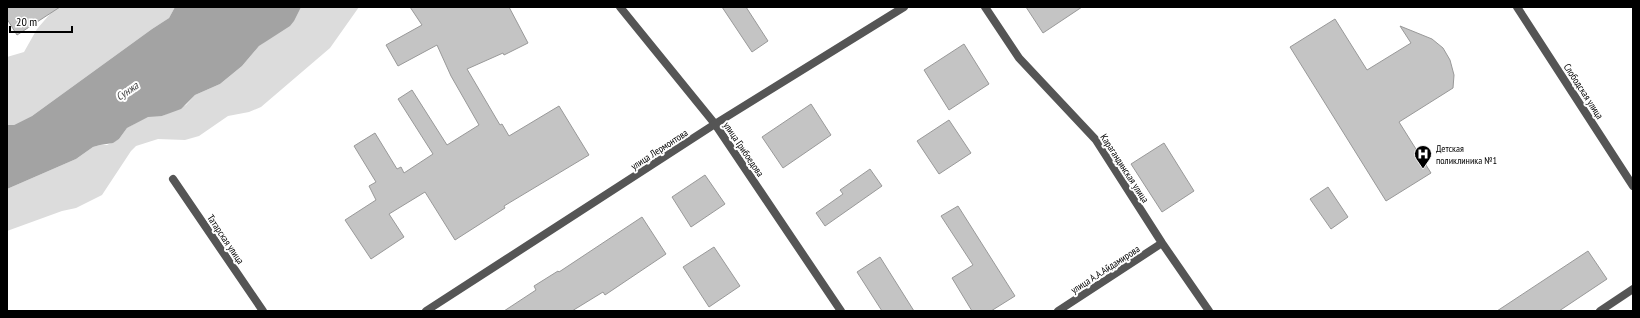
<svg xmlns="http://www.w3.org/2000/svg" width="1640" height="318" font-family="'PT Sans Narrow',sans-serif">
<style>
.green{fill:#dcdcdc}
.water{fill:#a3a3a3}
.building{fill:#c4c4c4;stroke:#999}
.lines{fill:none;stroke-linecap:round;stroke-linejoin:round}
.minor{stroke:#555;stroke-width:8}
.tertiary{stroke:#555;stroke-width:8}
.labels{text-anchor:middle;stroke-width:4;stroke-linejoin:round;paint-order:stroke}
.street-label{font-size:10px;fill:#000;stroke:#fff}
.poi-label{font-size:10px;fill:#000;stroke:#fff;text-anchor:start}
.water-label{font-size:11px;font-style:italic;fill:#444;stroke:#fff}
</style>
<rect width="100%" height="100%" fill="#fff"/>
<path class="green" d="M56,7H175L169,18L152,29L32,116L14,125H7V57L24,52L37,29Z
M301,7H359L330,48L261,107L249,112L228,116L199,136L185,140L158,139L136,146L131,151L102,195L76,208L62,211L7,231V189L76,159L93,147L100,145H107L119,139L127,128L148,116H162L186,105L195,95L220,84L242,66L259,46L270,38Z"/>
<path class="water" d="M175,7H301L294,21L290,26L259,46L242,66L220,84L195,95L181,109L162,116L148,117L127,128L119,139L113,143L100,145L93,147L76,159L7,189V125H14L32,116L152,29L169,18Z"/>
<path class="building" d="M7,7H60L17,35L7,19Z
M410,7H509L528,43L504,55L503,53L467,69L500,125L502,124L509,136L559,106L589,155L504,206L505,208L455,240L425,192L389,214L404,237L371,259L345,220L376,200L369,186L376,182L354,146L375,133L397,169L401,167L404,173L433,154L398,99L412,90L447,145L479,125L451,76L437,45L398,66L386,45L422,25Z
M722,7H746L768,41L752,52Z
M1026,7H1082L1043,33Z
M1335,19L1367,70L1411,43L1400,26L1432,39L1443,48L1450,60L1454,75L1453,88L1399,122L1431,173L1386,201L1290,47Z
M964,44L989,84L949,110L924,70Z
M811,104L831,135L783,168L762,137Z
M949,120L971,153L939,174L917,141Z
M1164,143L1194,191L1162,212L1131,164Z
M870,169L882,186L825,226L816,213L843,194L840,190Z
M705,175L725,204L691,227L672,197Z
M1328,187L1348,217L1331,229L1310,199Z
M958,206L1015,296L991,311H972L952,278L973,265L941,216Z
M642,217L666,254L605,295L603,292L572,311H504L536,290L534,286L558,271L559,272Z
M714,247L740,286L709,307L683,267Z
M1588,251L1607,279L1559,311H1497Z
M880,257L914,311H882L857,272Z"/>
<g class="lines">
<path class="minor" d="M620,7L715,124
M985,7L1019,58L1096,140L1162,243L1209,311
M1517,7L1633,186
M173,179L263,311
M1058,311L1162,243
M1600,311L1633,289"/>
<path class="tertiary" d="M715,124L841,311
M426,311L715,124L904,7"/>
</g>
<defs>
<symbol id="hospital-pin" viewBox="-11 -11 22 30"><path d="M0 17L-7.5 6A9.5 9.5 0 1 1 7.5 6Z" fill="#000" stroke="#fff"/><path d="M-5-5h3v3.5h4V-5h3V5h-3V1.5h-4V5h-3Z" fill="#fff"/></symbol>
</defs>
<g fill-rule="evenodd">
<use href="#hospital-pin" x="1413" y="144" width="20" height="27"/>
</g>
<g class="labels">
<g class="street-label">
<text transform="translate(1584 91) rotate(57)" y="4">Слободская улица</text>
<text transform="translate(659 149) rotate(-33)" y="4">улица Лермонтова</text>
<text transform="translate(744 149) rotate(56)" y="4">улица Грибоедова</text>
<text transform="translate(1125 168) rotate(57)" y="4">Карагандинская улица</text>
<text transform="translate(226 239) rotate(56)" y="4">Татарская улица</text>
<text transform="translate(1105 269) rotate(-33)" y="4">улица А.А.Айдамирова</text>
</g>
<g class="poi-label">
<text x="1436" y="152">Детская<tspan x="1436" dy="12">поликлиника №1</tspan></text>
</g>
<g class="water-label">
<text transform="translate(127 91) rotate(-34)" y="4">Сунжа</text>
</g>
</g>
<rect width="1640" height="318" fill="none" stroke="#000000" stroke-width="16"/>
<path d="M10 26v6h62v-6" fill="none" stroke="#000000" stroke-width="2"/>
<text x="16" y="26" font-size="12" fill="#000000" stroke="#ffffff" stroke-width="3" paint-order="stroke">20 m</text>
</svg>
